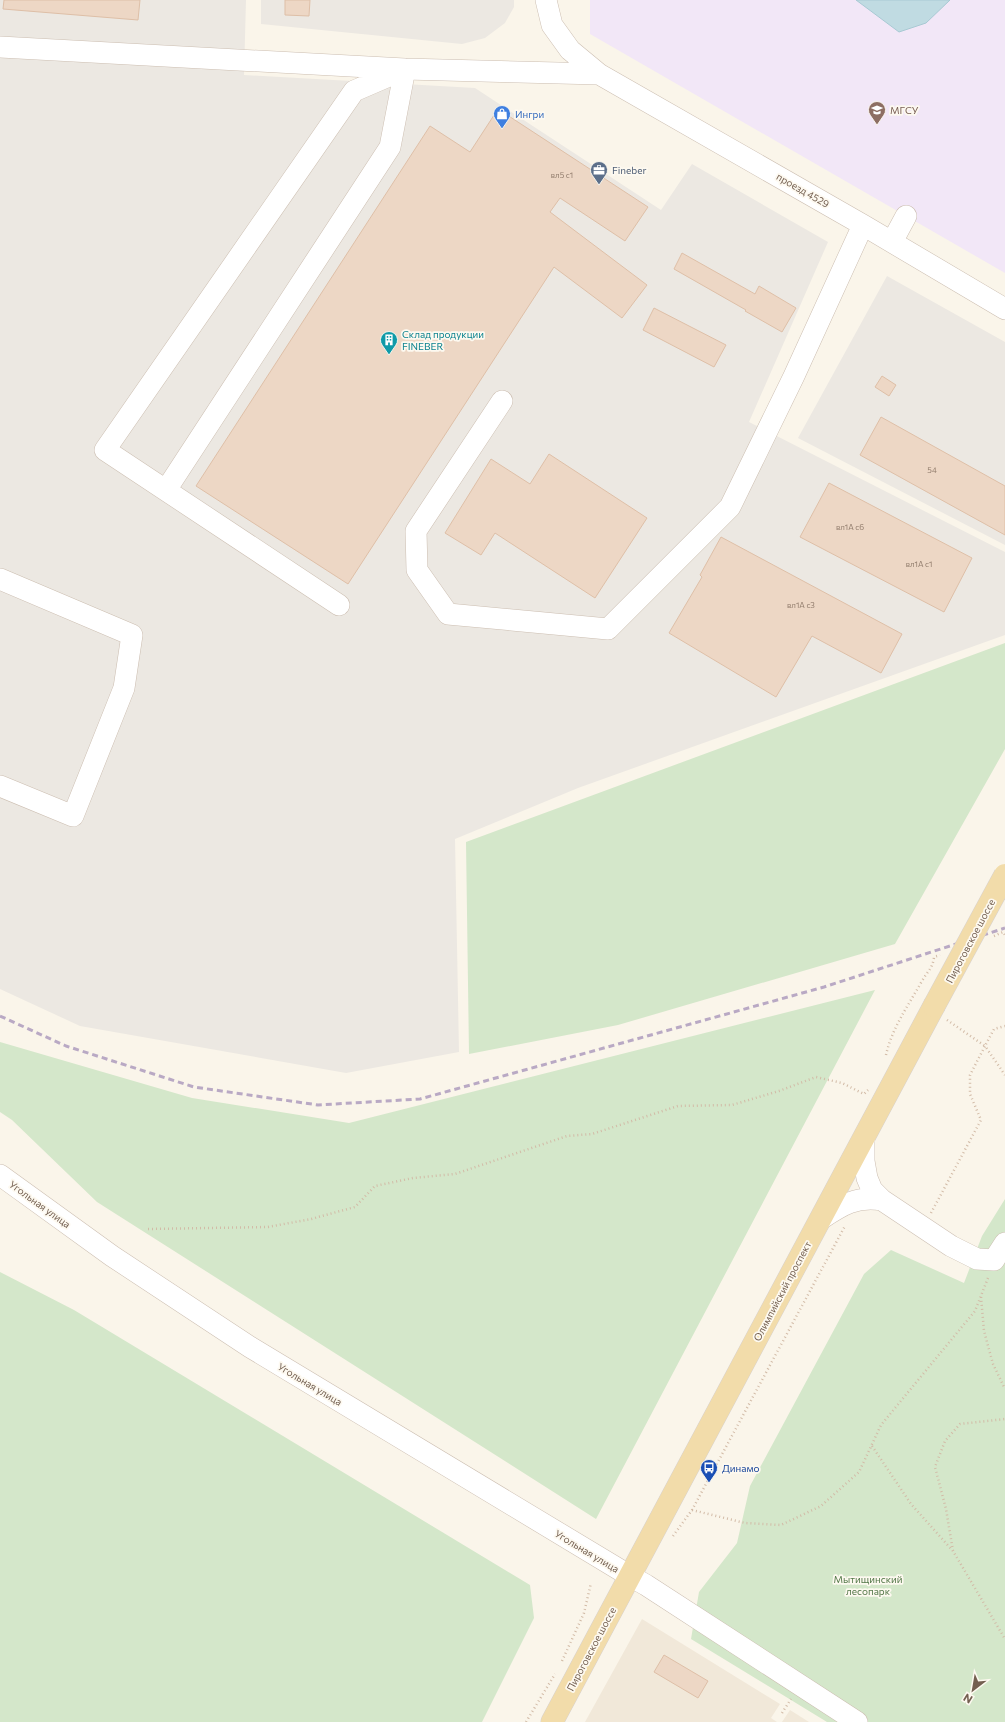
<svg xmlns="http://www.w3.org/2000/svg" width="1005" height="1722" font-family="Commissioner,sans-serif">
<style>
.residential{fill:#f1e8d9}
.industrial{fill:#ece8e2}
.education{fill:#f2e7f7}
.green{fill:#d4e7ca}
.water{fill:#c0dbe2;stroke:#a8c9d3}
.building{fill:#edd7c5;stroke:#debfa7}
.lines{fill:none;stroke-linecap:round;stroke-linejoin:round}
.minor-casing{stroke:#ccbeb1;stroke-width:22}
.major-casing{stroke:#d8d2ce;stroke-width:23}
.path{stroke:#d2bba7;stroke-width:2.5;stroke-dasharray:1 3;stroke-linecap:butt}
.minor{stroke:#fff;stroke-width:21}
.major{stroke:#f2dcaa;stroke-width:22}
.rail{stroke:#b9a9c4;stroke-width:3;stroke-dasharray:6 4;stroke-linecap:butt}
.major-bridge-casing{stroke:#d8d2ce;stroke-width:23;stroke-linecap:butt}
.major-bridge{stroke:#f2dcaa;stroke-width:22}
.labels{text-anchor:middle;stroke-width:3.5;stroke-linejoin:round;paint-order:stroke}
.number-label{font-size:8px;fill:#927d6d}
.education-label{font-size:10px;fill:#785e54;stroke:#fdf9f0;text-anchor:start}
.shop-label{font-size:10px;fill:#366cbe;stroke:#fdf9f0;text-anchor:start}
.service-label{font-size:10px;fill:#4e5e75;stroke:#fdf9f0;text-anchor:start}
.street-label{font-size:10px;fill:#735f50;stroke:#fdf9f0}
.culture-label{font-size:10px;fill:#0d838f;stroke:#fdf9f0;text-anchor:start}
.transit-label{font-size:10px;fill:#164399;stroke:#fdf9f0;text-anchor:start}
.park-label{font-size:10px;fill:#547849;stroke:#fdf9f0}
</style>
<rect width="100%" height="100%" fill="#faf5ea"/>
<path class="residential" d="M642,1619L780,1704L771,1718L777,1722H585Z
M790,1710L809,1722H782Z"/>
<path class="industrial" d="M0,0H246L244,75L475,88L661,210L692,164L828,242L749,422L1005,552V635L578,788L455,839L459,1052L346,1073L80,1026L0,989Z
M261,0H514V7L505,23L485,38L462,44L261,24Z
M887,276L1005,342V545L798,438Z"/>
<path class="education" d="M590,0H1005V273L590,34Z"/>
<path class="green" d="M1005,643V749L895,944L618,1025L469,1054L466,842Z
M875,990L596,1519L97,1202L12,1120L0,1112V1042L192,1098L349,1123Z
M1005,1199V1722H827L691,1639L699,1592L737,1543L750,1486L864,1274L891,1250L964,1283L982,1236Z
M0,1272L74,1310L530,1585L534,1618L482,1722H0Z"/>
<path class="water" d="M856,0H950L926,23L899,32Z"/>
<path class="building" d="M4,0H140L138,20L3,9Z
M285,0H310L309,16L285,15Z
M498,109L648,207L625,241L560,198L550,212L647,285L622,318L554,267L348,584L196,486L430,126L470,152Z
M682,253L755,294L759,286L796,308L782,332L745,311L746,310L674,269Z
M654,308L726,345L714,367L643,330Z
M882,376L896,385L889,396L875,387Z
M881,417L1005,486V535L860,455Z
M549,454L647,518L595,598L495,533L481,555L445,533L491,459L530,484Z
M829,483L972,558L944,612L800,537Z
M721,537L902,634L881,673L812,636L776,697L669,633L702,577L700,575Z
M664,1655L708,1681L698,1698L654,1672Z"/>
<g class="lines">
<defs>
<path id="minor" d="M546,0L552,25L570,50L599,74L863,225L1005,309
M0,47L405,69L390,147L166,490
M892,242L906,216
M502,401L416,531L417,570L448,614L608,629L730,507L794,376L863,225
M0,579L132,635L124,688L73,816L0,786
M339,605L105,450L354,91L405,69L599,74
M864,1139V1161L867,1178L872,1190L882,1200L951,1246L977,1259L994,1260L1005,1243
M0,1175L112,1256L250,1347L630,1576L646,1585L857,1722
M821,1219C842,1205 856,1196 882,1200"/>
<path id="major" d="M552,1722L934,1006"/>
</defs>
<use href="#minor" class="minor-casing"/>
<use href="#major" class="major-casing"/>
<path class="path" d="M994,936L1003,932L1005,935
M947,1020L985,1046L994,1029L1005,1026
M886,1055C892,1028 908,1006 922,981C927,972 933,968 934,957L940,955
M931,1213L981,1120L970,1094V1075L985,1046L1005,1075
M148,1229L268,1227L311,1219L355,1207L375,1186L413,1178L455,1174L567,1136L592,1134L678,1106L732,1105L779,1091L816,1077L842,1083L864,1094L868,1090
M981,1297L984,1331L993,1364L1005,1389
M872,1446L911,1504L953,1551L1005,1639
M692,1510L745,1523L781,1525L821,1506L859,1472L881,1425L975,1311L988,1278
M673,1536L692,1510L845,1226
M953,1551L946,1509L935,1467L945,1441L960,1424L1005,1419
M562,1661L584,1613L591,1583
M782,1713L791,1699
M526,1722L555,1674"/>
<use href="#minor" class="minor"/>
<use href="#major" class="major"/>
<path class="rail" d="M0,1016L66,1046L194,1087L318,1105L420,1099L824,987L1005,928"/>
<defs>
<path id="major-bridge" d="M934,1006L1005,875"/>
</defs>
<use href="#major-bridge" class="major-bridge-casing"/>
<use href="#major-bridge" class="major-bridge"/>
</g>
<defs>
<symbol id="university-pin" viewBox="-11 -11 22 30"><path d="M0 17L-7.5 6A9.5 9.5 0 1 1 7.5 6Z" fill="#8d6e63" stroke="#fdf9f0"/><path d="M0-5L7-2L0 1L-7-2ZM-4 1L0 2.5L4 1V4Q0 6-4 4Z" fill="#fff"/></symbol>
<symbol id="shop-pin" viewBox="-11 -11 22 30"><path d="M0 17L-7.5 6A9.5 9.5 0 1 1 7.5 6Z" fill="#3f7fe0" stroke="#fdf9f0"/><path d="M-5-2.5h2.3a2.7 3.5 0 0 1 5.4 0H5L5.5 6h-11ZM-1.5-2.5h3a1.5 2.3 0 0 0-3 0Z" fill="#fff"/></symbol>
<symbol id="office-pin" viewBox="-11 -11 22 30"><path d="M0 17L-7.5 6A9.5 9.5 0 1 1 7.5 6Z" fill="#5c6f8a" stroke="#fdf9f0"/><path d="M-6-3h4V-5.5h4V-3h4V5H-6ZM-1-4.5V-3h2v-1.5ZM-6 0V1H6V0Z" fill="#fff"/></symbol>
<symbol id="building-pin" viewBox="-11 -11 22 30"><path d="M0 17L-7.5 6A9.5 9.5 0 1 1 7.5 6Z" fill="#0f9aa8" stroke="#fdf9f0"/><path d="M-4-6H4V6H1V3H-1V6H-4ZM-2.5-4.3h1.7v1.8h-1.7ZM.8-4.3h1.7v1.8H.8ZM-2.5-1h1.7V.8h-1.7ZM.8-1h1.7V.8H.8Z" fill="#fff"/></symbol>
<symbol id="bus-pin" viewBox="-11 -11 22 30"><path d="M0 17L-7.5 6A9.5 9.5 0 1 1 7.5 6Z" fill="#1a4fb4" stroke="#fdf9f0"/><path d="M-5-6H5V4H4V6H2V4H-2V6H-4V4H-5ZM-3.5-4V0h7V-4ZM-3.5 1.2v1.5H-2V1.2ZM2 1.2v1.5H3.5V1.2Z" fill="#fff"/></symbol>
</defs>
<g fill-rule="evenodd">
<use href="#university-pin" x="867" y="100" width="20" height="27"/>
<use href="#shop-pin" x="492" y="104" width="20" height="27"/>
<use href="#office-pin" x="589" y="160" width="20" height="27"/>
<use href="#building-pin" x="379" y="330" width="20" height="27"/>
<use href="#bus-pin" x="699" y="1458" width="20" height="27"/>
</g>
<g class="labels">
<g class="number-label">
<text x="562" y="178">вл5 с1</text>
<text x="932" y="473">54</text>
<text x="850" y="530">вл1А с6</text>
<text x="919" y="567">вл1А с1</text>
<text x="801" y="608">вл1А с3</text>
</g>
<g class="education-label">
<text x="890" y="114">МГСУ</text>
</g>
<g class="shop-label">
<text x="515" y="118">Ингри</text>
</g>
<g class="service-label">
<text x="612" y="174">Fineber</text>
</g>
<g class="street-label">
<text transform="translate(803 190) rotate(30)" y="4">проезд 4529</text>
<text transform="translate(970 941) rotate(-62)" y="4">Пироговское шоссе</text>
<text transform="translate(40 1204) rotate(36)" y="4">Угольная улица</text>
<text transform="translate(782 1291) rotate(-62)" y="4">Олимпийский проспект</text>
<text transform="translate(310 1384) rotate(31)" y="4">Угольная улица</text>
<text transform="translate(587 1551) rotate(31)" y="4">Угольная улица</text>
<text transform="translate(591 1649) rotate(-62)" y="4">Пироговское шоссе</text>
</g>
<g class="culture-label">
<text x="402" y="338">Склад продукции<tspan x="402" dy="12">FINEBER</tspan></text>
</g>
<g class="transit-label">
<text x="722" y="1472">Динамо</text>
</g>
<g class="park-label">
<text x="868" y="1583">Мытищинский<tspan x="868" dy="12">лесопарк</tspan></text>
</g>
</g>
<g transform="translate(973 1690) rotate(211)" stroke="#fdf9f0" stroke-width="3" paint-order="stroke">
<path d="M0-3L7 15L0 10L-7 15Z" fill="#735f50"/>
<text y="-6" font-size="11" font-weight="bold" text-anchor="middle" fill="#735f50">N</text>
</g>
</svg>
